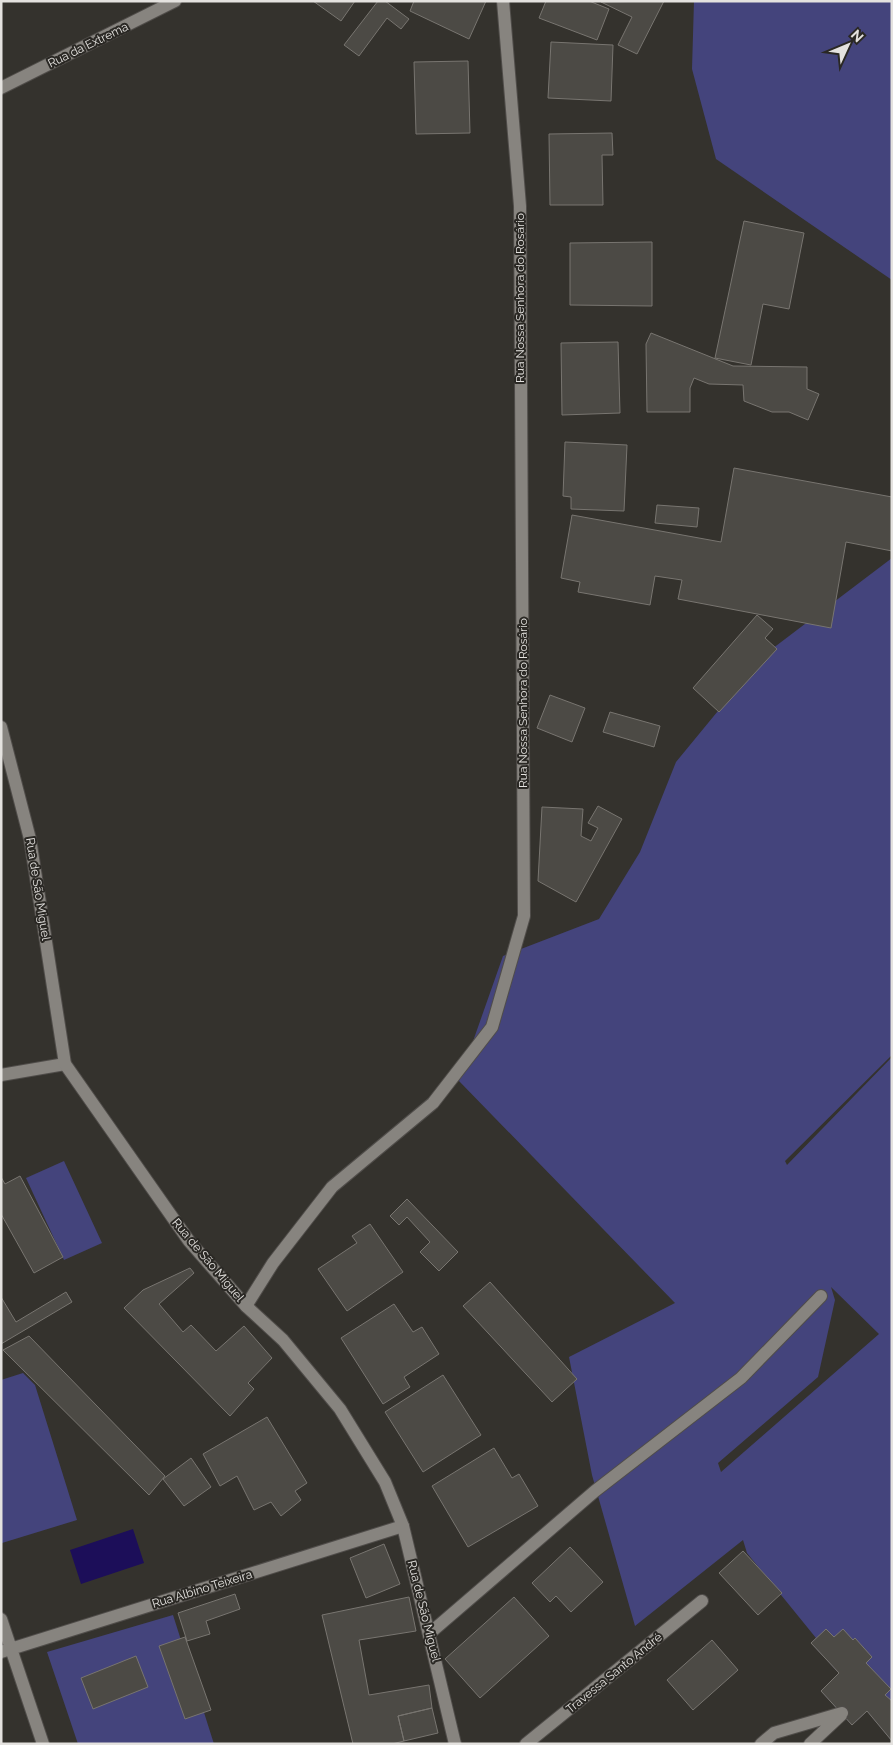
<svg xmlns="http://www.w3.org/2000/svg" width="893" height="1745" font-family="Raleway,sans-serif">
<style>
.green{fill:#44447c;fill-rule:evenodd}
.water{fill:#1c0e59}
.building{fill:#4c4a45;stroke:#787570}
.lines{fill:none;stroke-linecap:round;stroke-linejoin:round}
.service-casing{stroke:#504d4a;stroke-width:14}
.minor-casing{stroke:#504d4a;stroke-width:14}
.tertiary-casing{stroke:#504d4a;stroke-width:14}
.service{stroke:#87847f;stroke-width:12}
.minor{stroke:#87847f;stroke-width:12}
.tertiary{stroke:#87847f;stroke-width:12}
.labels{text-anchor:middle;stroke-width:4;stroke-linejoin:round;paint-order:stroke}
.street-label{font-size:12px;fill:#e4e2df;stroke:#2a2824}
</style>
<rect width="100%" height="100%" fill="#34322d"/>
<path class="green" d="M694,1H892V280L716,159L692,69Z
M892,558V1055L785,1161L787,1165L892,1057V1741L867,1711L852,1725L821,1691L839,1673L811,1643L816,1638L747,1553L743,1540L635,1626L592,1475L569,1357L675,1303L459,1081L503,956L599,919L640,852L676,762L764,655ZM831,1287L879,1334L721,1472L718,1463L818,1377L835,1300Z
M64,1161L102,1243L64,1260L26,1178Z
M23,1373L35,1385L77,1520L2,1543L1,1380Z
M173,1615L214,1744H78L47,1652Z"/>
<path class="water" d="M133,1529L144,1563L81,1584L70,1550Z"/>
<path class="building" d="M313,1H355L341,21Z
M378,1H385L409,19L401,29L387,18L359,56L344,45Z
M414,1H486L469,39L410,11Z
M546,1H589L609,9L597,40L539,18Z
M664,1L637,54L618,45L632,17L601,2Z
M551,42L613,45L611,101L548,98Z
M468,61L470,133L416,134L414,62Z
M612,133L613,155H602L603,205H550L549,134Z
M744,221L804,233L789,309L763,304L751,365L715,358Z
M652,242V306L570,305V243Z
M651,333L733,366L807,367V389L819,394L808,420L789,412H772L744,401L743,385L709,384L694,378L690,388V412H647L646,344Z
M618,342L620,413L562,415L561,343Z
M565,442L627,445L624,511L571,509V497L563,496Z
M734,468L892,497V551L846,542L831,628L678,599L682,580L655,576L650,605L578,592L580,582L561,578L572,515L721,542Z
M657,505L699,508L697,527L655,523Z
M757,615L773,629L765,638L777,649L719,712L693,688Z
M550,695L585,708L572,742L537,728Z
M610,712L660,726L654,747L603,732Z
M598,806L622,819L576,902L538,881L542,807L583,809L581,836L591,841L598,828L588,823Z
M20,1176L63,1257L34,1273L1,1214V1177L5,1184Z
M407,1199L458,1252L439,1271L420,1252L430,1242L407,1217L399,1225L390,1216Z
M370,1224L403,1272L347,1311L318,1269L357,1243L352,1236Z
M190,1268L194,1273L159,1304L183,1332L191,1325L216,1351L244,1326L272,1358L248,1383L254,1389L230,1416L124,1308L143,1290Z
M490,1282L577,1379L552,1402L463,1306Z
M66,1292L72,1302L1,1344V1297L16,1322Z
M394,1304L413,1332L422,1327L439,1354L404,1377L410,1387L383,1404L341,1338Z
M29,1336L165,1476L149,1495L3,1350Z
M443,1375L481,1435L423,1472L385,1412Z
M267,1417L307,1483L295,1491L301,1500L281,1516L271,1502L254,1510L237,1476L220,1486L203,1454Z
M494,1448L512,1478L519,1474L538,1506L468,1547L432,1486Z
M191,1458L211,1487L184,1506L163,1479Z
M384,1544L400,1584L366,1598L350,1558Z
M570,1547L603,1582L571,1612L556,1596L550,1602L532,1583Z
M743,1551L782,1593L758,1615L719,1573Z
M235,1594L240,1609L206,1621L210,1634L187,1641L178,1613Z
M409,1597L416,1631L359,1640L369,1695L429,1685L432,1708L398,1716L404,1741L392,1744H353L322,1615Z
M514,1597L549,1636L480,1698L445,1659Z
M826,1629L834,1637L843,1629L853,1640L855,1638L872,1657L866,1663L891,1689L885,1695L892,1701V1741L867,1711L852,1725L821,1691L839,1673L811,1643Z
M185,1637L211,1710L185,1719L159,1646Z
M712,1640L738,1670L693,1710L667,1680Z
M136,1656L148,1687L93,1709L81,1678Z
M432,1708L438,1733L404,1741L398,1716Z"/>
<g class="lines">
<defs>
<path id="service" d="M430,1633L595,1491L741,1378L821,1296
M761,1744L774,1733L842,1713
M810,1744L841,1715"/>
<path id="minor" d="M1,1075L65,1064
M246,1306L273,1263L332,1187L433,1103L492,1027L524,916L520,206L503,1
M1,1619L43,1744
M1,1652L403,1526
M526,1744L702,1601"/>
<path id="tertiary" d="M1,88L175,1
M1,727L30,839L65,1064L189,1241L246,1306L283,1340L340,1409L385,1482L403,1526L455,1744"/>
</defs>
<use href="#service" class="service-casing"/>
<use href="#minor" class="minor-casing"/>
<use href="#tertiary" class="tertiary-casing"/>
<use href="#service" class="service"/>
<use href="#minor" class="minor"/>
<use href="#tertiary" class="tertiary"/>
</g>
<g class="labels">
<g class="street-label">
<text transform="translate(88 45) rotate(-26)" y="4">Rua da Extrema</text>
<text transform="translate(520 298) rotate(-90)" y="4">Rua Nossa Senhora do Rosário</text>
<text transform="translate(523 703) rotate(-90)" y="4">Rua Nossa Senhora do Rosário</text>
<text transform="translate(38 889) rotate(81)" y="4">Rua de São Miguel</text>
<text transform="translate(208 1260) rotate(50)" y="4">Rua de São Miguel</text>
<text transform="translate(202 1589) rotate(-17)" y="4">Rua Albino Teixeira</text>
<text transform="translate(424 1611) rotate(76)" y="4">Rua de São Miguel</text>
<text transform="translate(614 1673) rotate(-39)" y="4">Travessa Santo André</text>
</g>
</g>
<rect width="893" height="1745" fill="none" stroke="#e4e2df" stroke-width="5"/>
<g transform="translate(848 45) rotate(46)" stroke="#2a2824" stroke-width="4" paint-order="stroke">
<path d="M0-4L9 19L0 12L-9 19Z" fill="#e4e2df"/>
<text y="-8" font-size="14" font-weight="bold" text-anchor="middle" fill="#e4e2df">N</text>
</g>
</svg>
